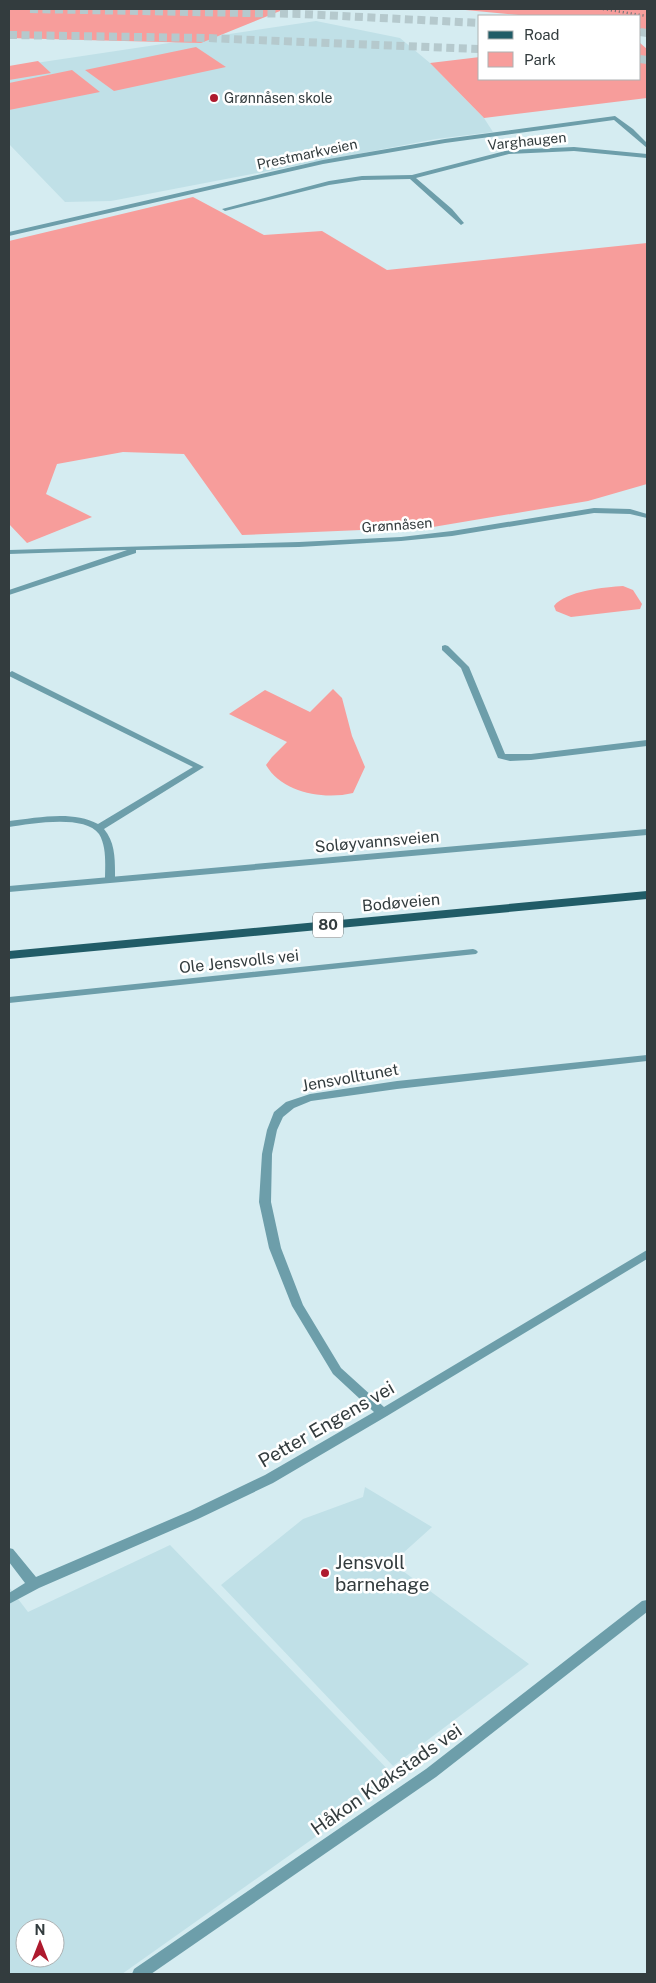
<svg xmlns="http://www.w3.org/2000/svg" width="656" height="1983" font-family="'Public Sans',sans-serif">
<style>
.built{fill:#c0e0e7;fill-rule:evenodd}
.green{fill:#f79d9b}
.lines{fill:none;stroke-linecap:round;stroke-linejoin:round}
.trunk-tunnel{stroke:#b5c9cd;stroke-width:8;stroke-dasharray:8 4.5;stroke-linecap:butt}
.minor{fill:#6d9eaa;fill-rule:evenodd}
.tertiary{fill:#6d9eaa;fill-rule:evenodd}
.primary{fill:#215c67;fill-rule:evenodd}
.rail{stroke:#637073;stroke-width:2.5;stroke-dasharray:1 3;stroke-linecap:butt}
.poi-dot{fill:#ae1a2e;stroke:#fff;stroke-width:2}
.labels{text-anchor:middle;stroke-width:5;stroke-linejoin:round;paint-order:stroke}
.far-poi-label{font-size:14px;fill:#333c3e;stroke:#fff;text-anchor:start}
.far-street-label{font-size:14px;fill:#333c3e;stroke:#fff}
.shield{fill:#fff;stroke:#707678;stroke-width:1}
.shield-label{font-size:15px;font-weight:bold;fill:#333c3e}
.street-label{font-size:16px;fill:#333c3e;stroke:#fff}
.near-street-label{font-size:19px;fill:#333c3e;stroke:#fff}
.near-poi-label{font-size:19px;fill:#333c3e;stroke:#fff;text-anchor:start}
</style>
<rect width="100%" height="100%" fill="#d5ecf1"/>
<path class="built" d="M316,21L400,38L430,63L484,118L493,132L436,139L111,201L65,202L9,144V67Z
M365,1487L432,1527L392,1563L529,1664L393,1766L221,1585L303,1519L363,1497Z
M170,1545L397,1779L122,1974H9V1587L28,1612ZM25,1928H55V1958H25Z"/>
<path class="green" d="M9,9H285L201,43L9,38Z
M455,9H647V31L640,29V16H529Z
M640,43L647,49V98L484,118L430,63L480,57V79H640Z
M196,47L226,67L114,91L85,70Z
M38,61L51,73L9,80V66Z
M72,70L100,92L9,110V83Z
M193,197L264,235L322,231L387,270L647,243V484L588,501L433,527L242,535L184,454L123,452L57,464L46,494L92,517L27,543L9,524V241Z
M623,586L633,590L642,604L640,609L571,617L556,611L554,606C565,591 606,587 623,586Z
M333,689L342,698L352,736L365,767L353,793C324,800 282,793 266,765L272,757L287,742L229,714L265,690L310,712Z"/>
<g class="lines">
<path class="trunk-tunnel" d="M30,9L301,14L480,23
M640,32L647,33
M9,35L206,38L480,49
M640,59L647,60"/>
<path class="minor" d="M615,116L633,129L647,143V148L614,120L445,143L323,164L9,236V232L323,160L445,139Z
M574,147L647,154V158L574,151L509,154L416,178L452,209L464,223L461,225L410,179L362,180L329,185L225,211L222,209L329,181L362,176L412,175L509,150Z
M594,508L630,509L647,514V518L630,514L594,513L452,536L401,541L299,547L136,550V553L9,595V590L127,550L9,554V550L299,542L401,537L452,531Z
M445,645L448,646L469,667L505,754H531L647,740V746L531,760L510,761L498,758L461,668L442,650V646Z
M12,671L204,767L104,829C116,843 115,862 115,880L113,882H107L105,880C105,866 107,847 99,834C84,814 31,824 9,827V821C37,818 72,810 98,824L193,767L9,676V673Z
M473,949L476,950L478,952L476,954L9,1003V997Z
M647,1055V1061L397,1089L311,1101L294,1108L283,1117L277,1130L272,1154L271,1202L281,1248L303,1305L341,1368L384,1407L647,1250V1259L387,1416L273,1483L198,1519L39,1588L9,1604V1593L25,1583L9,1562V1548L13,1549L36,1577L190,1511L265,1475L374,1412L333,1374L292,1306L269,1248L259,1202L262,1154L267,1130L274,1112L286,1102L310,1094L397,1081Z
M647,1600V1612L436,1777L151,1974H132L134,1969L426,1769L642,1601Z"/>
<path class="tertiary" d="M647,829V835L9,892V886Z"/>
<path class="primary" d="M647,891V899L9,959V951Z"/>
<path class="rail" d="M603,9L647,16"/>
</g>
<g class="poi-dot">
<circle cx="214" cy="98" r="5"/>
<circle cx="325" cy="1573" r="5"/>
</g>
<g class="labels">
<g class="far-poi-label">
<text x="224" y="103">Grønnåsen skole</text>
</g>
<g class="far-street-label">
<text transform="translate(527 141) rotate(-6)" y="5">Varghaugen</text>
<text transform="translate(307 154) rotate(-12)" y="5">Prestmarkveien</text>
<text transform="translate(397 525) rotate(-4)" y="5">Grønnåsen</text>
</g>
<rect class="shield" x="313" y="912.5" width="30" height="25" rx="4"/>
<g class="shield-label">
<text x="328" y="930">80</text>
</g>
<g class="street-label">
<text transform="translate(377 841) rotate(-5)" y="6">Soløyvannsveien</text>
<text transform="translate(401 902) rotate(-5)" y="6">Bodøveien</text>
<text transform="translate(239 961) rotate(-6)" y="6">Ole Jensvolls vei</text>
<text transform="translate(350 1077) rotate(-10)" y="6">Jensvolltunet</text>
</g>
<g class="near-street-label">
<text transform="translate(326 1424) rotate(-30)" y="7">Petter Engens vei</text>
<text transform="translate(386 1779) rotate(-35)" y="7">Håkon Kløkstads vei</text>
</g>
<g class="near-poi-label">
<text x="335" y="1569">Jensvoll<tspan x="335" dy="22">barnehage</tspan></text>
</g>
</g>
<rect width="656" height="1983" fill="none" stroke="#333c3e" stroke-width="20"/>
<rect x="478" y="15" width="162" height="65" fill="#ffffff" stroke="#adb1b2"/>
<rect x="488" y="31" width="25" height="8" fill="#215c67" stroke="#adb1b2"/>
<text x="524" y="40" font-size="15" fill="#333c3e">Road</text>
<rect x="488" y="52" width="25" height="15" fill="#f79d9b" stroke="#adb1b2"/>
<text x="524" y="65" font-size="15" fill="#333c3e">Park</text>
<g transform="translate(40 1943)"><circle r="24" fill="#ffffff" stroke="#adb1b2"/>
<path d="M0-4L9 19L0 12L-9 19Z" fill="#ae1a2e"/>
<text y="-8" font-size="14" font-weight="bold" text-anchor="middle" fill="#333c3e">N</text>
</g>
</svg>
